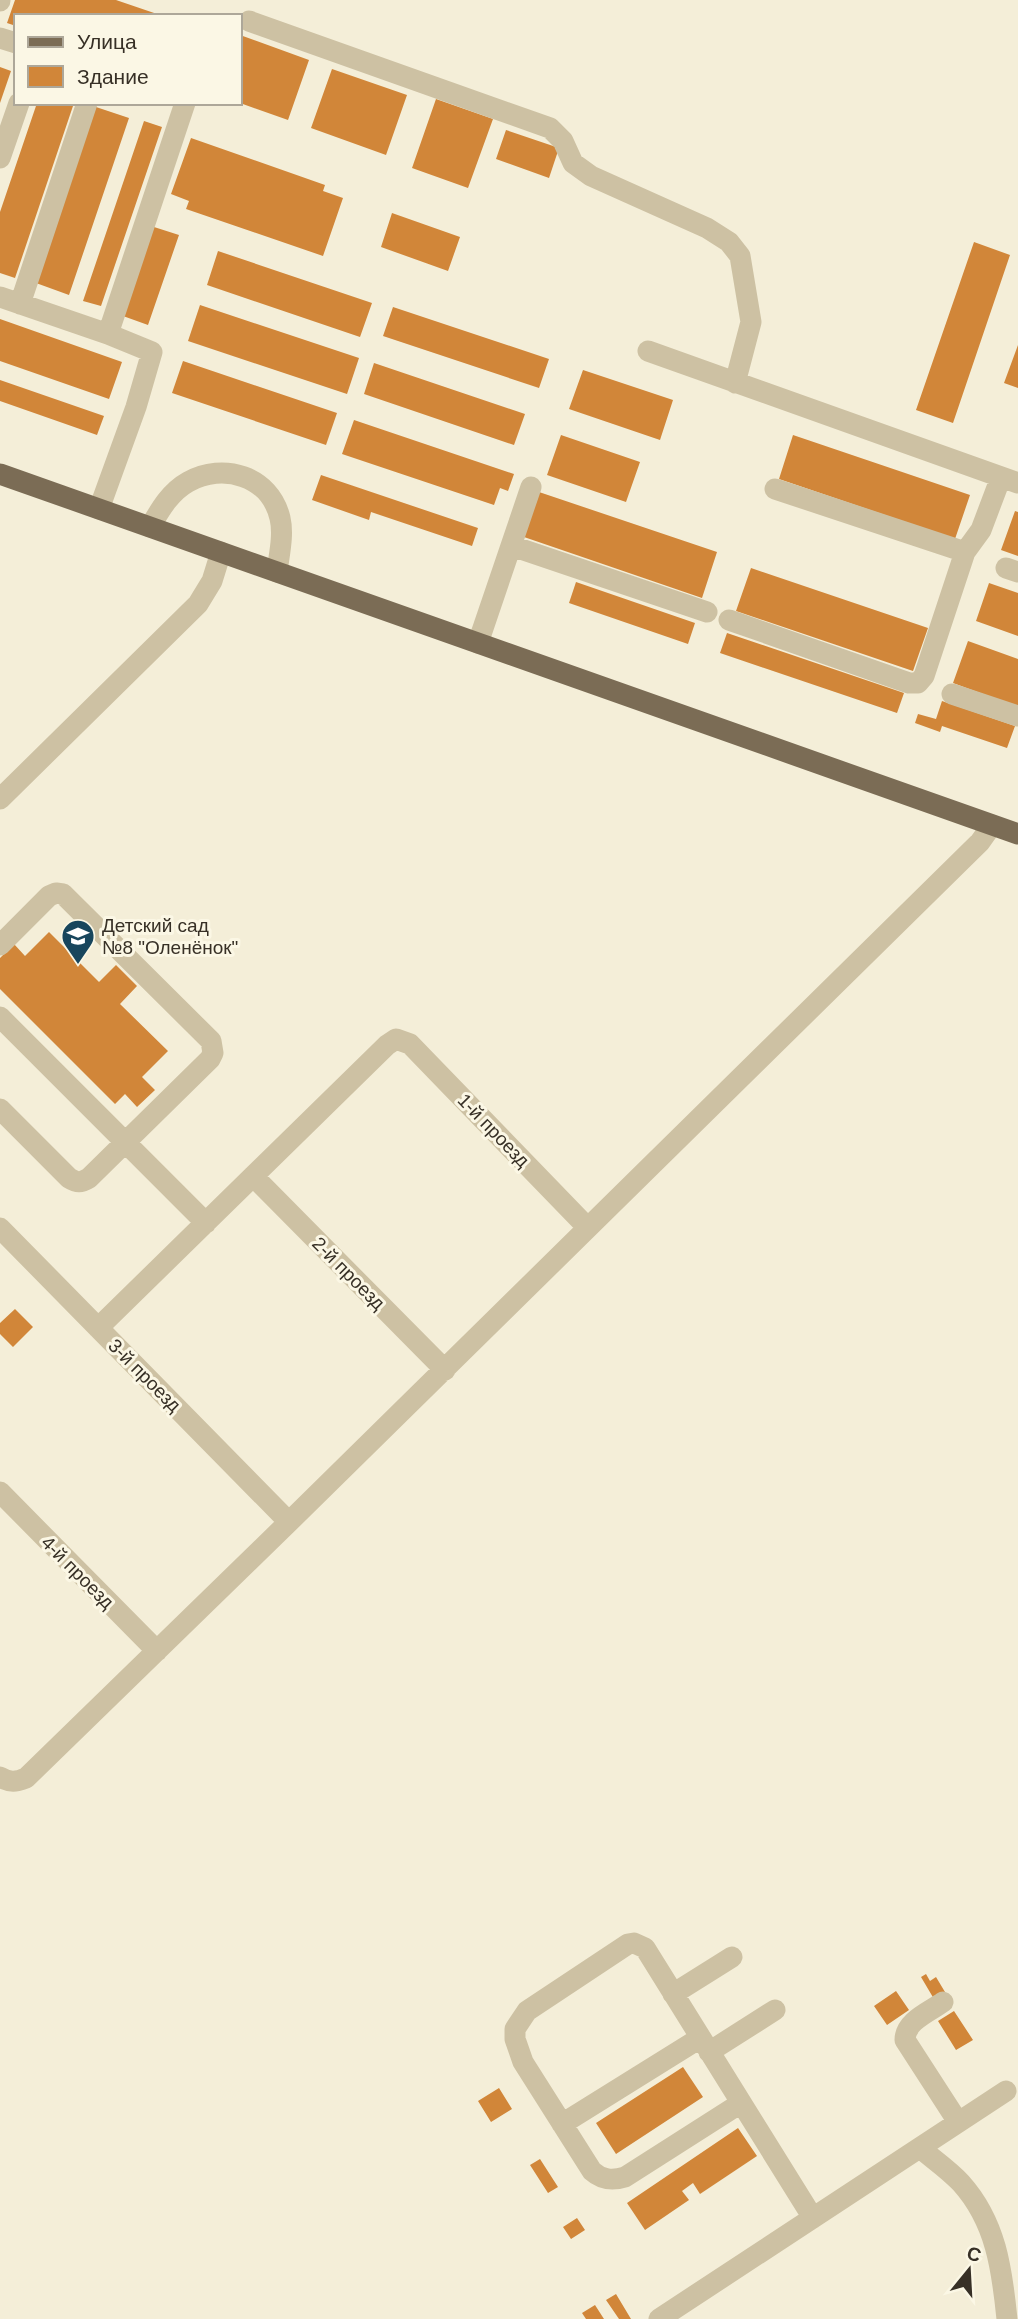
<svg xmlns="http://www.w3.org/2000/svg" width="1018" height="2319" font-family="Helvetica,sans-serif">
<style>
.building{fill:#d18639}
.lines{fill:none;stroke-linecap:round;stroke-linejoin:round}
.minor{stroke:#cdc1a3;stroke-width:21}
.major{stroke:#7b6c55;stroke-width:21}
.labels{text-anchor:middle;stroke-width:6;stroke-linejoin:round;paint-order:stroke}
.poi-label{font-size:19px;fill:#373026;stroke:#fbf7e5;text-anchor:start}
.street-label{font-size:19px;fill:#373026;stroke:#fbf7e5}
</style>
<rect width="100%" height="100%" fill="#f4eed8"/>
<path class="building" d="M15,0H116L160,15L16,16V26L7,23Z
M240,35L309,60L288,120L240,103Z
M0,67L11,71L0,103Z
M332,69L407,95L386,155L311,128Z
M436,99L493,119L468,188L412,168Z
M37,103H74L15,278L0,273V212Z
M96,107L129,118L69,295L36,283Z
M144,121L162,127L101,306L83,301Z
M506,130L559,148L549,178L496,159Z
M191,138L325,185L323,191L343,198L323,256L186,209L189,201L171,194Z
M392,213L460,237L448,271L381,247Z
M154,227L179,235L148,325L123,316Z
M974,242L1010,255L953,423L916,410Z
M218,251L372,303L360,337L207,285Z
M200,305L359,358L347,394L188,341Z
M393,307L549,359L539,388L383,336Z
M0,319L122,362L109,399L0,361Z
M1018,345V388L1004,383Z
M183,361L337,413L326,445L172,393Z
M374,363L525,414L514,445L364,394Z
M583,370L673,400L660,440L569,409Z
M0,380L104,416L97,435L0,401Z
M354,420L514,474L508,491L500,488L494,505L342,454Z
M561,435L640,462L626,502L547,475Z
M793,435L970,495L955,539L779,479Z
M321,475L478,528L472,546L371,512L369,520L312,500Z
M539,492L717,552L702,598L524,537Z
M1015,511L1018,512V556L1001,550Z
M751,568L928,628L913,671L736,611Z
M576,582L695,623L688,644L569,603Z
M989,583L1018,593V636L976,621Z
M727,633L904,693L897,713L720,653Z
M968,641L1018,659V707L953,683Z
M942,701L1015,726L1007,748L942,726L940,732L915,723L918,714L936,719Z
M49,932L99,982L116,965L137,986L120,1004L168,1051L142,1077L155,1090L137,1107L125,1094L115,1104L0,989V958L14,944L25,956Z
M15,1309L33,1327L13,1347L0,1334V1323Z
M926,1974L930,1981L936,1977L945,1992L934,1999L921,1977Z
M896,1991L909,2010L887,2025L874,2006Z
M954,2011L973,2040L956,2050L938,2021Z
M683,2067L703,2097L616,2154L596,2123Z
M499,2088L512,2109L491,2122L478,2101Z
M738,2128L757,2156L700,2194L693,2183L682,2191L689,2200L645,2230L627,2203Z
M540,2159L558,2187L548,2193L530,2165Z
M577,2218L585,2230L571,2239L563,2227Z
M616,2294L631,2319H619L606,2300Z
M595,2305L604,2319H586L582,2313Z"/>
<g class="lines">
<path class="minor" d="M0,1V0
M249,21L550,128L563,141L573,163L591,176L707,228L729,242L740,256L751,322L735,383
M0,38L16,43
M0,158L19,103
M0,297L108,334
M20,304L87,103
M648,351L1018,483
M775,489L965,552
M99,509L136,407L152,352L108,334L185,103
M150,527C160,510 170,492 188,482C223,462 270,476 280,518C284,535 279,555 277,572
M512,546L707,612
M1006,568L1018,572
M729,620L909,683H918L924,676L965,552L981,530L1001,477
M478,643L531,487
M952,694L1018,716
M0,799L198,604L212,581L221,552
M0,945L49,896L56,893L63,894L211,1041L213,1053L210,1059L89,1178C81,1183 77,1183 69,1178L0,1109
M0,1017L206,1223
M253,1176L445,1370
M0,1228L289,1522
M98,1328L387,1045L396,1039L410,1044L587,1227
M0,1492L157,1651
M0,1777C10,1783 16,1782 26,1778L289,1522L980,842L992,825
M673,1994L732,1957
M943,2002C929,2012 905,2021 905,2040L958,2122
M709,2052L775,2010
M741,2103L625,2177C612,2181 602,2180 592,2171L523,2062L515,2039V2029L527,2011L628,1944L634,1943L645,1948L813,2218
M562,2124L700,2038
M920,2148C933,2159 949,2170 961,2183C996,2222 1002,2269 1007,2319
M659,2319L1006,2091"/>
<path class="major" d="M0,474L1018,834"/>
</g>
<defs>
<symbol id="school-pin" viewBox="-11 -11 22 30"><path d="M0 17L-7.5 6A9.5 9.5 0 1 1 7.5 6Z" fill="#18465d" stroke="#fbf7e5"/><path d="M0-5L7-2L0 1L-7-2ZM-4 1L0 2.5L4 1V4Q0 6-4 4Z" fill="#fff"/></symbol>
</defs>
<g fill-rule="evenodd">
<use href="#school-pin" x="59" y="917" width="38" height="52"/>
</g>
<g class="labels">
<g class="poi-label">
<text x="102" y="932">Детский сад<tspan x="102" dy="22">№8 "Оленёнок"</tspan></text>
</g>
<g class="street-label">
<text transform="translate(494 1130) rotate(46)" y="7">1-й проезд</text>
<text transform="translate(349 1273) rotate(45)" y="7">2-й проезд</text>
<text transform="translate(145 1375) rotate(45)" y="7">3-й проезд</text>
<text transform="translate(78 1572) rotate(45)" y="7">4-й проезд</text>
</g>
</g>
<rect x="14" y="14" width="228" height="91" fill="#fbf7e5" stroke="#ada799" stroke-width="2"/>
<rect x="28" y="37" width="35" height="10" fill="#7b6c55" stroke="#ada799" stroke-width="2"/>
<text x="77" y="49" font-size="21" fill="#373026">Улица</text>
<rect x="28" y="66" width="35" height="21" fill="#d18639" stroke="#ada799" stroke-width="2"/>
<text x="77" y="84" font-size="21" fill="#373026">Здание</text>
<g transform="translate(969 2270) rotate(18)" stroke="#fbf7e5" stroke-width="5" paint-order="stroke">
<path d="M0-5L12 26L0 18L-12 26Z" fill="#373026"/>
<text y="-10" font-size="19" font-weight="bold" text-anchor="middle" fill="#373026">С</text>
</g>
</svg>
